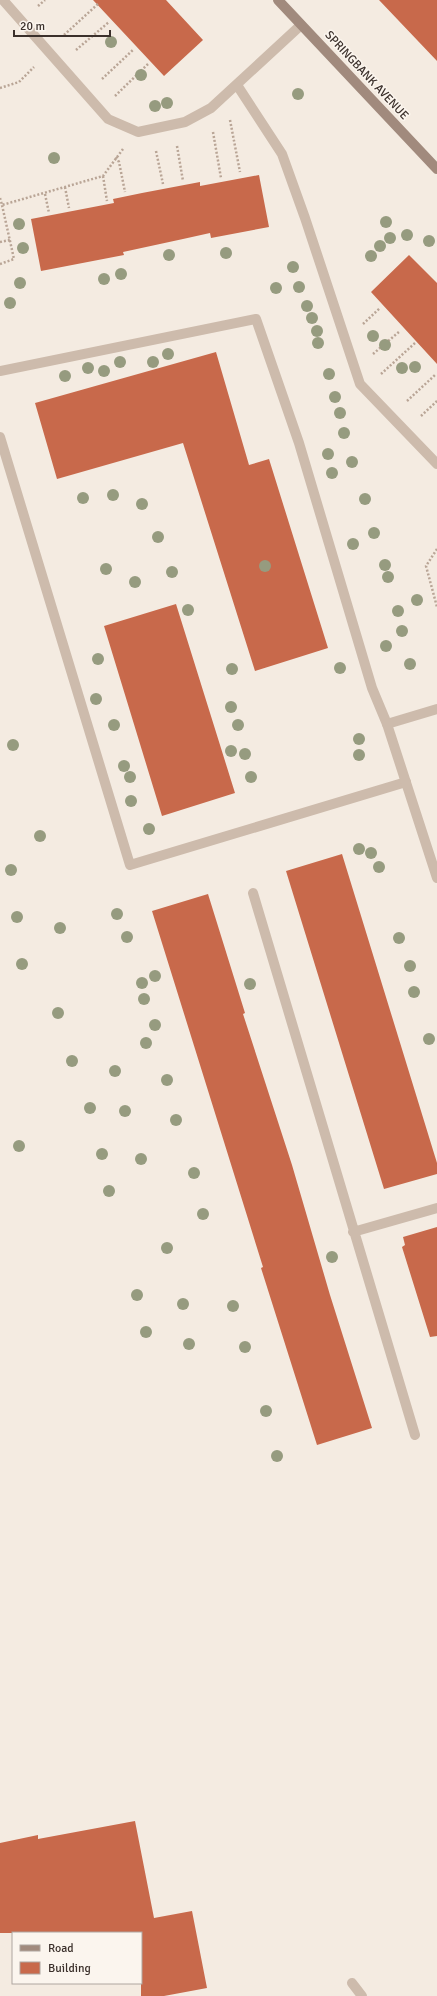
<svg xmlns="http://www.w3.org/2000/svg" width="437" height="1996" font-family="Signika,sans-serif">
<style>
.building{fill:#c8694b}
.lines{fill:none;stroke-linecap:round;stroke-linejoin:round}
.path{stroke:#b9a596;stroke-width:2.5;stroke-dasharray:2 2;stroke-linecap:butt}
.service{stroke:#cdbbac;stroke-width:10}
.minor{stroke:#cdbbac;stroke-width:10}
.secondary{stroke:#a18a7d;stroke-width:10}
.tree{fill:#969b7f}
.labels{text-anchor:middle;stroke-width:3;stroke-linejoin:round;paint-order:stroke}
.street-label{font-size:12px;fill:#3b302b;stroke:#fbf5ee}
</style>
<rect width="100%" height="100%" fill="#f4ebe1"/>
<path class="building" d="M93,0H166L203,40L164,76Z
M379,0H437V61Z
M259,175L269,227L211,238L210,233L183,239L123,252L124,255L41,271L31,219L114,203L113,199L142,193L200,182V186Z
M409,255L437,283V364L371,292Z
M216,352L249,465L269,459L328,648L255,671L183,443L57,479L35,403Z
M176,604L235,793L162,816L104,626Z
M342,854L437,1163V1174L384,1189L286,871Z
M208,894L245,1013L243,1014L292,1165L330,1295L372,1428L317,1445L261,1268L263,1267L152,911Z
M437,1227V1336L430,1337L402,1247L405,1245L403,1237Z
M135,1821L154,1918L192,1911L207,1988L164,1996H141V1933H0V1843L38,1835V1839Z"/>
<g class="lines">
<path class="path" d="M38,6L45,0
M64,35L99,3
M76,50L109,22
M102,79L134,49
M0,88L19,82L34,67
M115,96L148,64
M230,120L240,172
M213,132L221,178
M177,146L183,181
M156,151L163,184
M116,157L119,162L125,192
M103,176L107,201
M65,187L69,208
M45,194L49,213
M0,198L2,205L103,176L123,149
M0,242L10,240
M0,264L14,259L2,205
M363,324L380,308
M373,354L400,331
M381,374L415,343
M407,401L435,375
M421,416L437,401
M437,549L426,566L437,607"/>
<path class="service" d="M3,0L108,119L138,132L185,122L211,108L301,25
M237,85L282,154L305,218L360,384L437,464
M0,371L256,319L299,443L372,688L387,724
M0,437L130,865L406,782
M253,893L415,1435
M353,1232L437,1208
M352,1983L362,1996"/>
<path class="minor" d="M437,709L387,724L437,878"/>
<path class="secondary" d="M278,0L437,169"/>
</g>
<g class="tree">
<circle cx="111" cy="42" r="6"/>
<circle cx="141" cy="75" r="6"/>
<circle cx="298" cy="94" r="6"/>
<circle cx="167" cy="103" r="6"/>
<circle cx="155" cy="106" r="6"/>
<circle cx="54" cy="158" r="6"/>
<circle cx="386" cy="222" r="6"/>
<circle cx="19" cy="224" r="6"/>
<circle cx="407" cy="235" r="6"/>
<circle cx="390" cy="238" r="6"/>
<circle cx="429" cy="241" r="6"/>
<circle cx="380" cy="246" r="6"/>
<circle cx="23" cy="248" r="6"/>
<circle cx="226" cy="253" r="6"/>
<circle cx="169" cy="255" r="6"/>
<circle cx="371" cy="256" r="6"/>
<circle cx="293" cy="267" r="6"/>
<circle cx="121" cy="274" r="6"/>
<circle cx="104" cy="279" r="6"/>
<circle cx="20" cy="283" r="6"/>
<circle cx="299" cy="287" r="6"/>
<circle cx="276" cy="288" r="6"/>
<circle cx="10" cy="303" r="6"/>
<circle cx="307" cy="306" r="6"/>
<circle cx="312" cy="318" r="6"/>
<circle cx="317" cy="331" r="6"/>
<circle cx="373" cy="336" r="6"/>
<circle cx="318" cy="343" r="6"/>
<circle cx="385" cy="345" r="6"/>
<circle cx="168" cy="354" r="6"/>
<circle cx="120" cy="362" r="6"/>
<circle cx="153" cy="362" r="6"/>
<circle cx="415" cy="367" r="6"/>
<circle cx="88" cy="368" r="6"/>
<circle cx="402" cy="368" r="6"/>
<circle cx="104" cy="371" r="6"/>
<circle cx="329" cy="374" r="6"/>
<circle cx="65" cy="376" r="6"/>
<circle cx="335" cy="397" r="6"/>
<circle cx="340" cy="413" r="6"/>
<circle cx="344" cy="433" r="6"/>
<circle cx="328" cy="454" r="6"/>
<circle cx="352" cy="462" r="6"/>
<circle cx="332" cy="473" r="6"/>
<circle cx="113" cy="495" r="6"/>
<circle cx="83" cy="498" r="6"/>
<circle cx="365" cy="499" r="6"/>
<circle cx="142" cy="504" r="6"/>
<circle cx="374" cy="533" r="6"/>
<circle cx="158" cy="537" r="6"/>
<circle cx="353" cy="544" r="6"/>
<circle cx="385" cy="565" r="6"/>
<circle cx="265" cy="566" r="6"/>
<circle cx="106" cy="569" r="6"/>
<circle cx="172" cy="572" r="6"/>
<circle cx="388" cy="577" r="6"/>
<circle cx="135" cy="582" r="6"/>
<circle cx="417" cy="600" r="6"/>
<circle cx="188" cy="610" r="6"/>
<circle cx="398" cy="611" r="6"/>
<circle cx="402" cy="631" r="6"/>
<circle cx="386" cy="646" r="6"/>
<circle cx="98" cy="659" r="6"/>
<circle cx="410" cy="664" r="6"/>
<circle cx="340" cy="668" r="6"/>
<circle cx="232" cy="669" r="6"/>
<circle cx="96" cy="699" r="6"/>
<circle cx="231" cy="707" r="6"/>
<circle cx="114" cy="725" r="6"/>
<circle cx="238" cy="725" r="6"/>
<circle cx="359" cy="739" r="6"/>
<circle cx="13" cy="745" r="6"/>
<circle cx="231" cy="751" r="6"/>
<circle cx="245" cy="754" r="6"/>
<circle cx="359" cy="755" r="6"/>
<circle cx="124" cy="766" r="6"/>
<circle cx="130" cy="777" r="6"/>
<circle cx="251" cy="777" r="6"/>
<circle cx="131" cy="801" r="6"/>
<circle cx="149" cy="829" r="6"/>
<circle cx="40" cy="836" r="6"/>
<circle cx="359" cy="849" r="6"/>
<circle cx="371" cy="853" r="6"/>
<circle cx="379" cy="867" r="6"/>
<circle cx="11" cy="870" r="6"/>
<circle cx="117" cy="914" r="6"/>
<circle cx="17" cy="917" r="6"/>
<circle cx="60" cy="928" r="6"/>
<circle cx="127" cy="937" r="6"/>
<circle cx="399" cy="938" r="6"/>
<circle cx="22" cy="964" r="6"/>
<circle cx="410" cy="966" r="6"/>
<circle cx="155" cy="976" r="6"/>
<circle cx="142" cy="983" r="6"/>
<circle cx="250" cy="984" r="6"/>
<circle cx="414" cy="992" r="6"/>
<circle cx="144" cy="999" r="6"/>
<circle cx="58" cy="1013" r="6"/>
<circle cx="155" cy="1025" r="6"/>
<circle cx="429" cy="1039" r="6"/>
<circle cx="146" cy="1043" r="6"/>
<circle cx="72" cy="1061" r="6"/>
<circle cx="115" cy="1071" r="6"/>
<circle cx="167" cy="1080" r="6"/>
<circle cx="90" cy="1108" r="6"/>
<circle cx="125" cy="1111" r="6"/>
<circle cx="176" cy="1120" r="6"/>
<circle cx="19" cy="1146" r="6"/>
<circle cx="102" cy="1154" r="6"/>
<circle cx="141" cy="1159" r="6"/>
<circle cx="194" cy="1173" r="6"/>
<circle cx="109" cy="1191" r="6"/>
<circle cx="203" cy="1214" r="6"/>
<circle cx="167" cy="1248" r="6"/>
<circle cx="332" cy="1257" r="6"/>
<circle cx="137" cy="1295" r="6"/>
<circle cx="183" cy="1304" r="6"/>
<circle cx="233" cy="1306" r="6"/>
<circle cx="146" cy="1332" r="6"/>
<circle cx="189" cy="1344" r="6"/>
<circle cx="245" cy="1347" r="6"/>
<circle cx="266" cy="1411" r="6"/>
<circle cx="277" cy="1456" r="6"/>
</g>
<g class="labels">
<g class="street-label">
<text transform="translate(367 75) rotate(47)" y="4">SPRINGBANK AVENUE</text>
</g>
</g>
<rect x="12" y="1932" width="130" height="52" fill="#fbf5ee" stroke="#aea6a0"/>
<rect x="20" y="1945" width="20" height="6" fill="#a18a7d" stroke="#aea6a0"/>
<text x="48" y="1952" font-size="12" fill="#3b302b">Road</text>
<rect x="20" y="1962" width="20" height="12" fill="#c8694b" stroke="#aea6a0"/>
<text x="48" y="1972" font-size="12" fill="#3b302b">Building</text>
<path d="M14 30v6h96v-6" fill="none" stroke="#3b302b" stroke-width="2"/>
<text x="20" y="30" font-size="12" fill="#3b302b" stroke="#fbf5ee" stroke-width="3" paint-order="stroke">20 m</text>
</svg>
